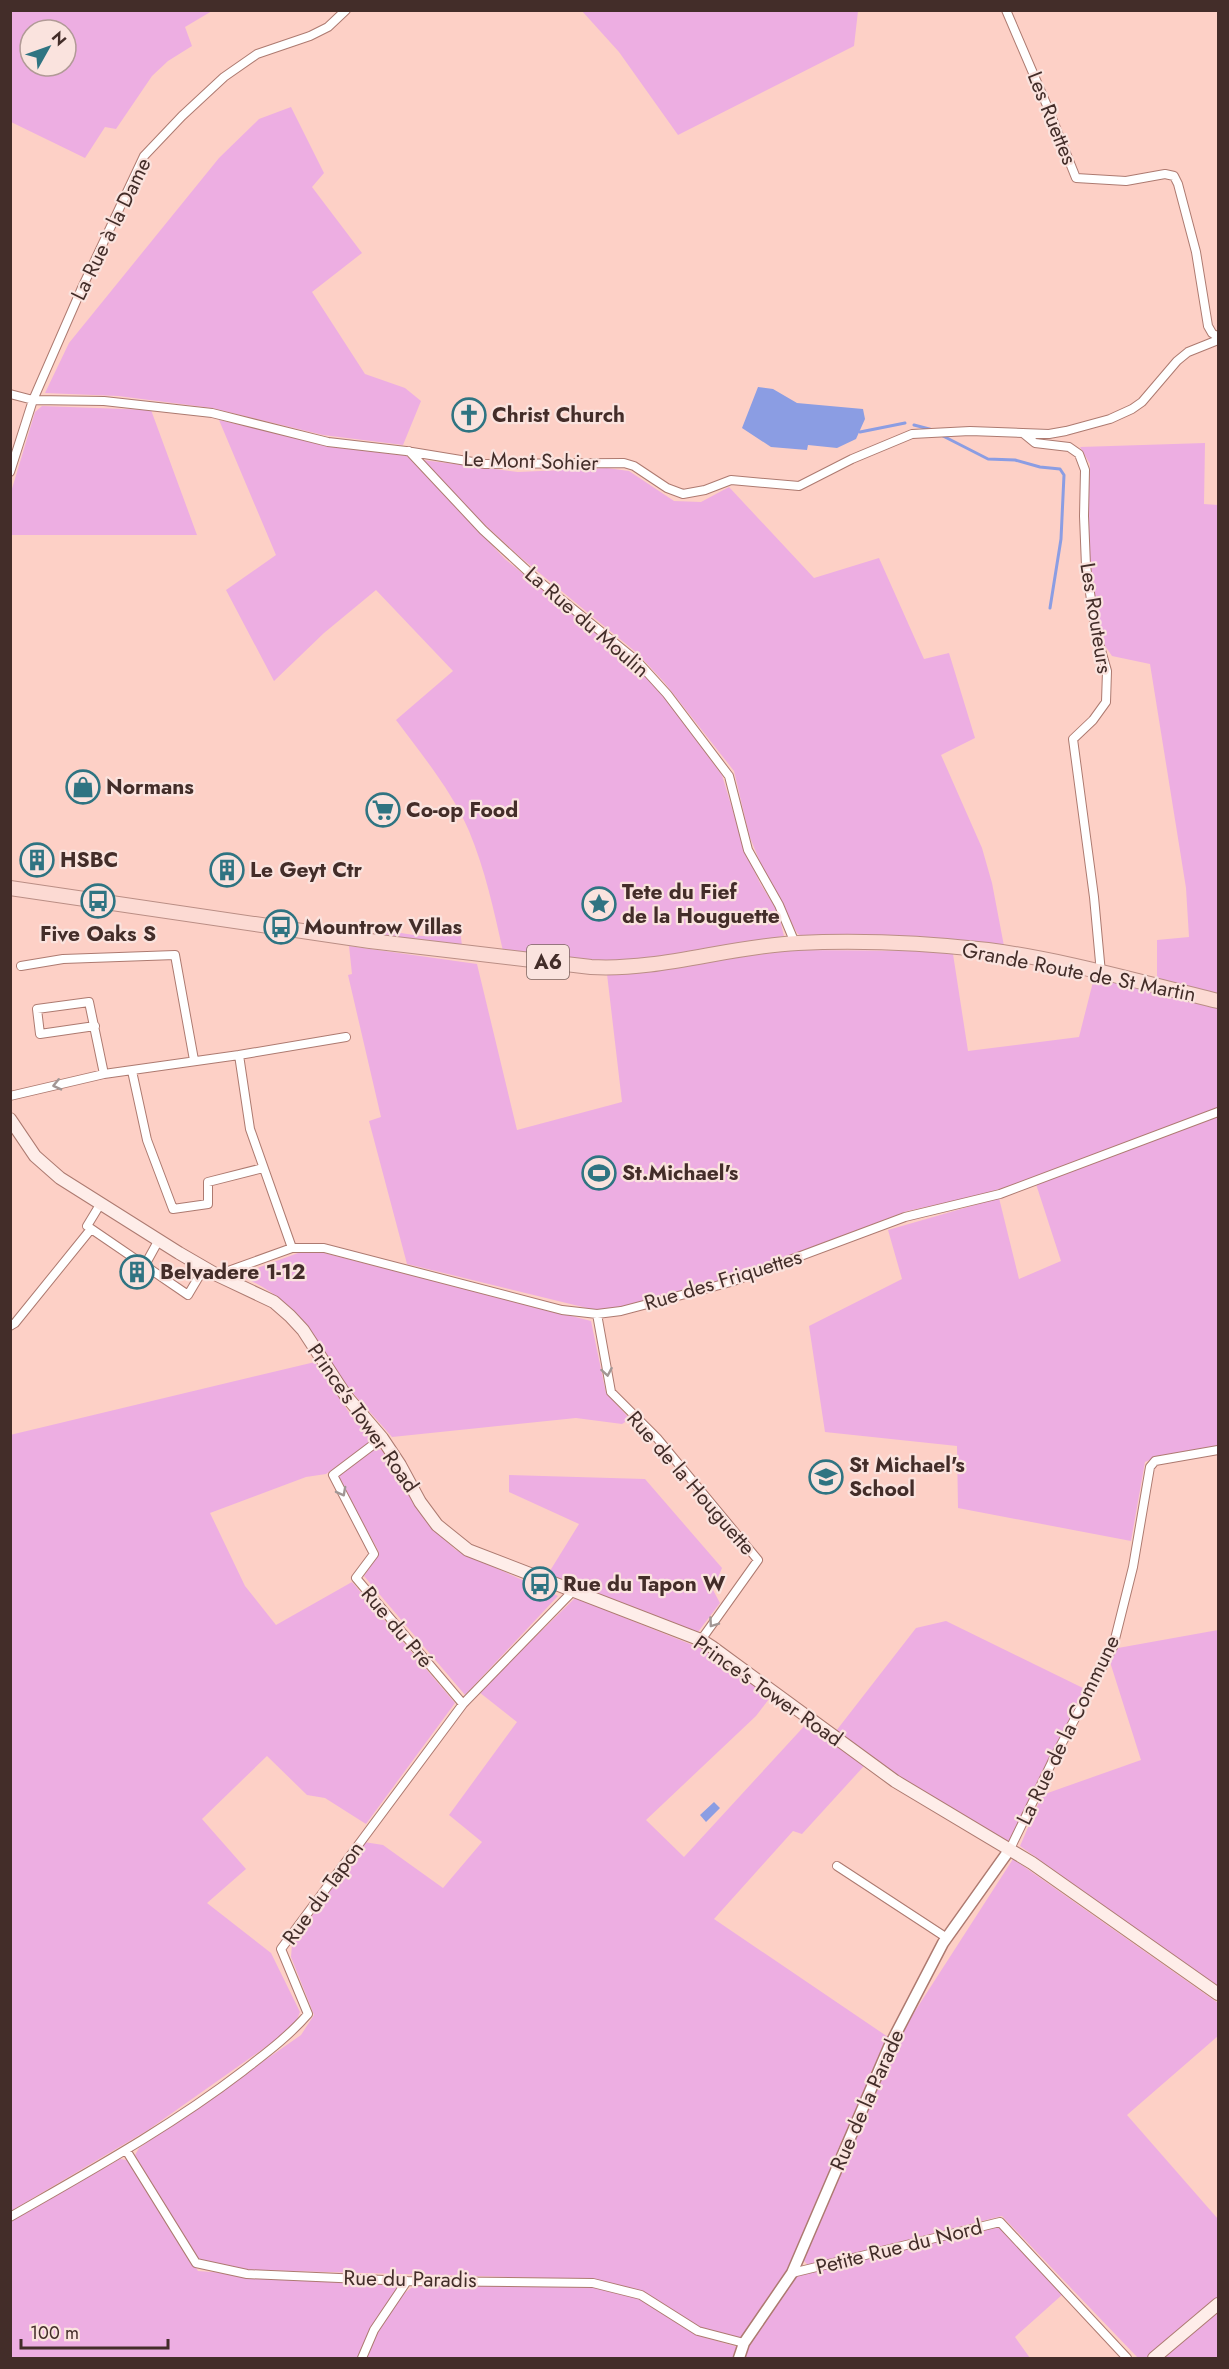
<svg xmlns="http://www.w3.org/2000/svg" width="1229" height="2369" font-family="Jost,sans-serif">
<style>
.green{fill:#edaee2;fill-rule:evenodd}
.water{fill:#8b9de3}
.lines{fill:none;stroke-linecap:round;stroke-linejoin:round}
.stream{stroke:#8b9de3;stroke-width:3}
.minor-casing{stroke:#ad7a70;stroke-width:10}
.tertiary-casing{stroke:#ad7a70;stroke-width:13}
.secondary-casing{stroke:#ad7a70;stroke-width:14}
.primary-casing{stroke:#ba8e85;stroke-width:16}
.minor{stroke:#fff;stroke-width:8}
.tertiary{stroke:#fff;stroke-width:10}
.secondary{stroke:#feede9;stroke-width:12}
.primary{stroke:#fcdad3;stroke-width:14}
.oneway{stroke:#a19694}
.labels{text-anchor:middle;stroke-width:4.5;stroke-linejoin:round;paint-order:stroke}
.shield{fill:#fae3de;stroke:#7a645f;stroke-width:1.5}
.shield-label{font-size:20px;font-weight:bold;fill:#432d29}
.street-label{font-size:21px;fill:#432d29;stroke:#fae3de}
.poi-label{font-size:21px;font-weight:bold;fill:#432d29;stroke:#fae3de;text-anchor:start}
</style>
<rect width="100%" height="100%" fill="#fdd0c6"/>
<path class="green" d="M10,11L11,10L212,11L185,27L192,46L168,61L152,76L116,129L105,127L85,158L11,122ZM30,30H66V66H30Z
M582,11H858L854,46L678,135L619,52Z
M291,107L324,173L312,187L362,253L312,292L365,374L405,388L421,401L403,445L323,435L212,408L118,396L45,393L69,343L219,158L259,119Z
M42,406L151,410L197,535H11V492L35,412Z
M219,420L325,444L406,455L505,559L635,665L663,695L722,775L745,851L760,883L778,912L784,936L614,964L503,951C494,911 485,869 469,831C452,791 422,755 396,720L453,671L376,590L324,633L274,681L226,590L276,555Z
M1205,443L1204,504L1218,505V996L1157,980V940L1189,937L1186,888L1150,664L1112,656L1103,643L1090,566L1088,510L1090,464L1080,447Z
M423,460L518,472L607,468L629,471L674,501L701,502L729,487L814,578L879,558L924,659L949,653L975,738L941,755L982,848L992,883L1004,946L804,938L797,933L760,862L749,835L734,771L664,682L637,653L520,557L471,512Z
M378,929C406,933 435,943 460,929L462,946L378,936Z
M349,946L477,964L517,1130L622,1102L607,974L795,950L932,951L953,954L968,1051L1079,1037L1094,978L1218,1007V1110L1024,1181L977,1196L907,1211L728,1280L603,1311L595,1310L407,1264L369,1121L381,1117L348,975L352,974Z
M1218,1115V1446L1156,1457L1145,1462L1131,1541L958,1508L957,1446L825,1432L809,1326L902,1279L888,1230L999,1198L1019,1279L1061,1261L1036,1184Z
M298,1253H324L591,1321L606,1393L630,1419L622,1424L576,1418L392,1437C376,1418 358,1400 343,1381C309,1335 302,1304 245,1278L244,1273Z
M315,1362L350,1414L371,1437L370,1443L326,1474L306,1477L210,1513L245,1586L276,1625L352,1582L455,1703L366,1824L325,1798L307,1795L267,1756L202,1819L246,1869L207,1903L271,1953L300,2012L294,2027L148,2130L11,2211L10,1435Z
M373,1448L382,1450L433,1529L456,1550L558,1596L465,1695L364,1576L379,1552L337,1476Z
M509,1475L645,1479L722,1568L713,1590L720,1603L698,1632L548,1574L579,1524L509,1492Z
M574,1599H578L700,1648L772,1695L756,1716L646,1820L684,1857L808,1722L864,1766L802,1834L793,1831L714,1919L888,2037L788,2272L741,2339L703,2329L646,2293L584,2279L250,2270L205,2262L196,2257L135,2155L139,2148L301,2035L314,2015L291,1957L292,1944L364,1842L383,1845L443,1888L482,1842L449,1815L517,1722L479,1692Z
M946,1621L1085,1689L1009,1842L897,1777L836,1731L916,1628Z
M1218,1630V1987L1020,1846L1042,1795L1141,1760L1110,1662L1118,1648Z
M1013,1859L1218,2003V2036L1127,2115L1218,2219V2298L1146,2358H1138L1002,2216L808,2265L802,2259L906,2025Z
M120,2159L127,2160L198,2271L397,2286L398,2290L358,2358H11L10,2222Z
M999,2227L1063,2294L1015,2337L1030,2358H744L748,2347L794,2278L805,2273Z
M418,2284L582,2285L638,2297L700,2336L738,2347L734,2358H365C377,2333 391,2297 418,2284Z
M1218,2310V2358H1161Z"/>
<path class="water" d="M758,387L773,389L797,403L863,409L865,419L856,439L837,448L808,445L807,450L771,447L742,428Z
M714,1802L720,1808L706,1822L700,1815Z"/>
<g class="lines">
<path class="stream" d="M914,425L933,430
M860,432L905,423
M943,436L988,459L1015,460L1040,467L1060,469L1064,475L1061,539L1050,608"/>
<defs>
<path id="minor" d="M1006,10L1048,108L1076,178L1126,181L1165,174L1174,176L1178,184L1196,252L1208,326L1212,333L1218,337
M10,394L33,400L104,401L212,413L328,442L406,451L485,464L624,463L634,466L667,488L683,494L705,490L731,480L799,486L852,459L912,434L970,431L1049,434L1066,431L1110,419L1132,409L1142,402L1177,361L1188,352L1218,340
M1024,434L1035,443L1069,447L1079,454L1085,470L1084,516L1086,566L1096,633L1107,671L1106,702L1093,720L1073,739L1094,897L1101,973
M409,451L483,530L534,577L637,661L667,694L729,776L748,850L779,905L795,943
M10,472L33,400L81,290L144,156L182,116L224,77L257,54L310,36L328,27L346,10
M21,966L63,959L175,955L194,1060
M95,1026L40,1034L37,1009L89,1002L104,1074
M239,1055L346,1037
M132,1071L147,1140L173,1209L208,1204V1182L263,1168
M10,1096L104,1074L239,1055L250,1129L292,1248
M101,1203L87,1226L188,1295L204,1268
M145,1265L156,1245
M217,1275L292,1248H324L562,1310L597,1314L621,1311L731,1282L905,1217L1000,1194L1218,1112
M597,1314L611,1392L657,1438L758,1560L701,1640
M10,1326L15,1323L91,1229
M382,1438L333,1475L374,1554L356,1578L463,1704
M1010,1849L1054,1758L1113,1647L1133,1567L1150,1467L1155,1461L1218,1450
M837,1866L947,1938
M126,2150L196,2263L247,2274L407,2281L593,2283L641,2295L698,2331L744,2343
M10,2217C90,2171 170,2127 243,2071C266,2053 289,2036 308,2014L281,1949L463,1704L573,1591
M792,2273L1000,2222L1127,2358
M362,2358L374,2330L407,2281"/>
<path id="tertiary" d="M739,2358L744,2343L792,2273L889,2047L943,1943L1010,1849"/>
<path id="secondary" d="M10,1119L35,1156L60,1178L179,1253L217,1275L274,1302L290,1316L303,1330L346,1396L382,1438L400,1465L420,1502L437,1525L468,1550L701,1640L712,1647L895,1781L1032,1863L1218,1994
M1154,2358L1218,2304"/>
<path id="primary" d="M10,888L370,941L591,967C660,971 729,946 798,943C861,940 925,943 988,950C1065,960 1143,983 1218,1001"/>
</defs>
<use href="#minor" class="minor-casing"/>
<use href="#tertiary" class="tertiary-casing"/>
<use href="#secondary" class="secondary-casing"/>
<use href="#primary" class="primary-casing"/>
<use href="#minor" class="minor"/>
<use href="#tertiary" class="tertiary"/>
<use href="#secondary" class="secondary"/>
<use href="#primary" class="primary"/>
</g>
<defs><path id="oneway-chevron" d="M-2-3.5L2.5 0L-2 3.5" fill="none" stroke-width="1.6" stroke-linecap="round" stroke-linejoin="round" transform="scale(1.5)"/></defs>
<g class="oneway">
<use href="#oneway-chevron" transform="translate(57 1085) rotate(167)"/>
<use href="#oneway-chevron" transform="translate(607 1372) rotate(80)"/>
<use href="#oneway-chevron" transform="translate(342 1492) rotate(62)"/>
<use href="#oneway-chevron" transform="translate(713 1623) rotate(125)"/>
</g>
<defs>
<symbol id="church-ring" viewBox="-11 -11 22 22"><circle r="9.5" fill="#fae3de" stroke="#2f7482" stroke-width="1.5"/><path d="M-1.2-6h2.4v3.5h3.3v2.4h-3.3V6h-2.4V-.1h-3.3v-2.4h3.3Z" fill="#2f7482"/></symbol>
<symbol id="shop-ring" viewBox="-11 -11 22 22"><circle r="9.5" fill="#fae3de" stroke="#2f7482" stroke-width="1.5"/><path d="M-5-2.5h2.3a2.7 3.5 0 0 1 5.4 0H5L5.5 6h-11ZM-1.5-2.5h3a1.5 2.3 0 0 0-3 0Z" fill="#2f7482"/></symbol>
<symbol id="supermarket-ring" viewBox="-11 -11 22 22"><circle r="9.5" fill="#fae3de" stroke="#2f7482" stroke-width="1.5"/><path d="M-6-5.5h2.5l.6 2H6L4.5 2H-2.5L-4.4-4H-6ZM-1.5 3.2a1.3 1.3 0 1 0 .1 0ZM3 3.2a1.3 1.3 0 1 0 .1 0Z" fill="#2f7482"/></symbol>
<symbol id="building-ring" viewBox="-11 -11 22 22"><circle r="9.5" fill="#fae3de" stroke="#2f7482" stroke-width="1.5"/><path d="M-4-6H4V6H1V3H-1V6H-4ZM-2.5-4.3h1.7v1.8h-1.7ZM.8-4.3h1.7v1.8H.8ZM-2.5-1h1.7V.8h-1.7ZM.8-1h1.7V.8H.8Z" fill="#2f7482"/></symbol>
<symbol id="bus-ring" viewBox="-11 -11 22 22"><circle r="9.5" fill="#fae3de" stroke="#2f7482" stroke-width="1.5"/><path d="M-5-6H5V4H4V6H2V4H-2V6H-4V4H-5ZM-3.5-4V0h7V-4ZM-3.5 1.2v1.5H-2V1.2ZM2 1.2v1.5H3.5V1.2Z" fill="#2f7482"/></symbol>
<symbol id="sight-ring" viewBox="-11 -11 22 22"><circle r="9.5" fill="#fae3de" stroke="#2f7482" stroke-width="1.5"/><path d="M0-6L1.8-2.2L6-1.7L2.9 1.2L3.7 5.4L0 3.3L-3.7 5.4L-2.9 1.2L-6-1.7L-1.8-2.2Z" fill="#2f7482"/></symbol>
<symbol id="stadium-ring" viewBox="-11 -11 22 22"><circle r="9.5" fill="#fae3de" stroke="#2f7482" stroke-width="1.5"/><path d="M0-5a6.5 5 0 1 0 0 10a6.5 5 0 1 0 0-10ZM-3.5-1.8h7v3.6h-7Z" fill="#2f7482"/></symbol>
<symbol id="school-ring" viewBox="-11 -11 22 22"><circle r="9.5" fill="#fae3de" stroke="#2f7482" stroke-width="1.5"/><path d="M0-5L7-2L0 1L-7-2ZM-4 1L0 2.5L4 1V4Q0 6-4 4Z" fill="#2f7482"/></symbol>
</defs>
<g fill-rule="evenodd">
<use href="#church-ring" x="450" y="396" width="38" height="38"/>
<use href="#shop-ring" x="64" y="768" width="38" height="38"/>
<use href="#supermarket-ring" x="364" y="791" width="38" height="38"/>
<use href="#building-ring" x="18" y="841" width="38" height="38"/>
<use href="#building-ring" x="208" y="851" width="38" height="38"/>
<use href="#bus-ring" x="79" y="882" width="38" height="38"/>
<use href="#sight-ring" x="580" y="885" width="38" height="38"/>
<use href="#bus-ring" x="262" y="908" width="38" height="38"/>
<use href="#stadium-ring" x="580" y="1154" width="38" height="38"/>
<use href="#building-ring" x="118" y="1253" width="38" height="38"/>
<use href="#school-ring" x="807" y="1458" width="38" height="38"/>
<use href="#bus-ring" x="521" y="1565" width="38" height="38"/>
</g>
<g class="labels">
<rect class="shield" x="527" y="945" width="42" height="34" rx="4.5"/>
<g class="shield-label">
<text x="548" y="969">A6</text>
</g>
<g class="street-label">
<text transform="translate(1052 118) rotate(68)" y="7">Les Ruettes</text>
<text transform="translate(111 229) rotate(-64)" y="7">La Rue à la Dame</text>
<text transform="translate(531 461) rotate(2)" y="7">Le Mont Sohier</text>
<text transform="translate(1096 618) rotate(81)" y="7">Les Routeurs</text>
<text transform="translate(587 622) rotate(41)" y="7">La Rue du Moulin</text>
<text transform="translate(1079 972) rotate(11)" y="7">Grande Route de St Martin</text>
<text transform="translate(723 1280) rotate(-17)" y="7">Rue des Friquettes</text>
<text transform="translate(363 1418) rotate(55)" y="7">Prince's Tower Road</text>
<text transform="translate(691 1483) rotate(49)" y="7">Rue de la Houguette</text>
<text transform="translate(397 1627) rotate(50)" y="7">Rue du Pré</text>
<text transform="translate(768 1691) rotate(35)" y="7">Prince's Tower Road</text>
<text transform="translate(1068 1730) rotate(-64)" y="7">La Rue de la Commune</text>
<text transform="translate(323 1893) rotate(-54)" y="7">Rue du Tapon</text>
<text transform="translate(867 2100) rotate(-66)" y="7">Rue de la Parade</text>
<text transform="translate(899 2247) rotate(-14)" y="7">Petite Rue du Nord</text>
<text transform="translate(410 2279) rotate(1)" y="7">Rue du Paradis</text>
</g>
<g class="poi-label">
<text x="492" y="422">Christ Church</text>
<text x="106" y="794">Normans</text>
<text x="406" y="817">Co-op Food</text>
<text x="60" y="867">HSBC</text>
<text x="250" y="877">Le Geyt Ctr</text>
<text x="622" y="899">Tete du Fief<tspan x="622" dy="24">de la Houguette</tspan></text>
<text x="304" y="934">Mountrow Villas</text>
<text x="98" y="941" text-anchor="middle">Five Oaks S</text>
<text x="622" y="1180">St.Michael's</text>
<text x="160" y="1279">Belvadere 1-12</text>
<text x="849" y="1472">St Michael's<tspan x="849" dy="24">School</tspan></text>
<text x="563" y="1591">Rue du Tapon W</text>
</g>
</g>
<rect width="1229" height="2369" fill="none" stroke="#432d29" stroke-width="24"/>
<g transform="translate(48 48) rotate(50)"><circle r="28" fill="#fae3de" stroke="#b19a96" stroke-width="1.5"/>
<path d="M0-4.5L10 22L0 15L-10 22Z" fill="#2f7482"/>
<text y="-9" font-size="16" font-weight="bold" text-anchor="middle" fill="#432d29">N</text>
</g>
<path d="M21 2339v9h147v-9" fill="none" stroke="#432d29" stroke-width="3"/>
<text x="30" y="2339" font-size="18" fill="#432d29" stroke="#fae3de" stroke-width="4.5" paint-order="stroke">100 m</text>
</svg>
